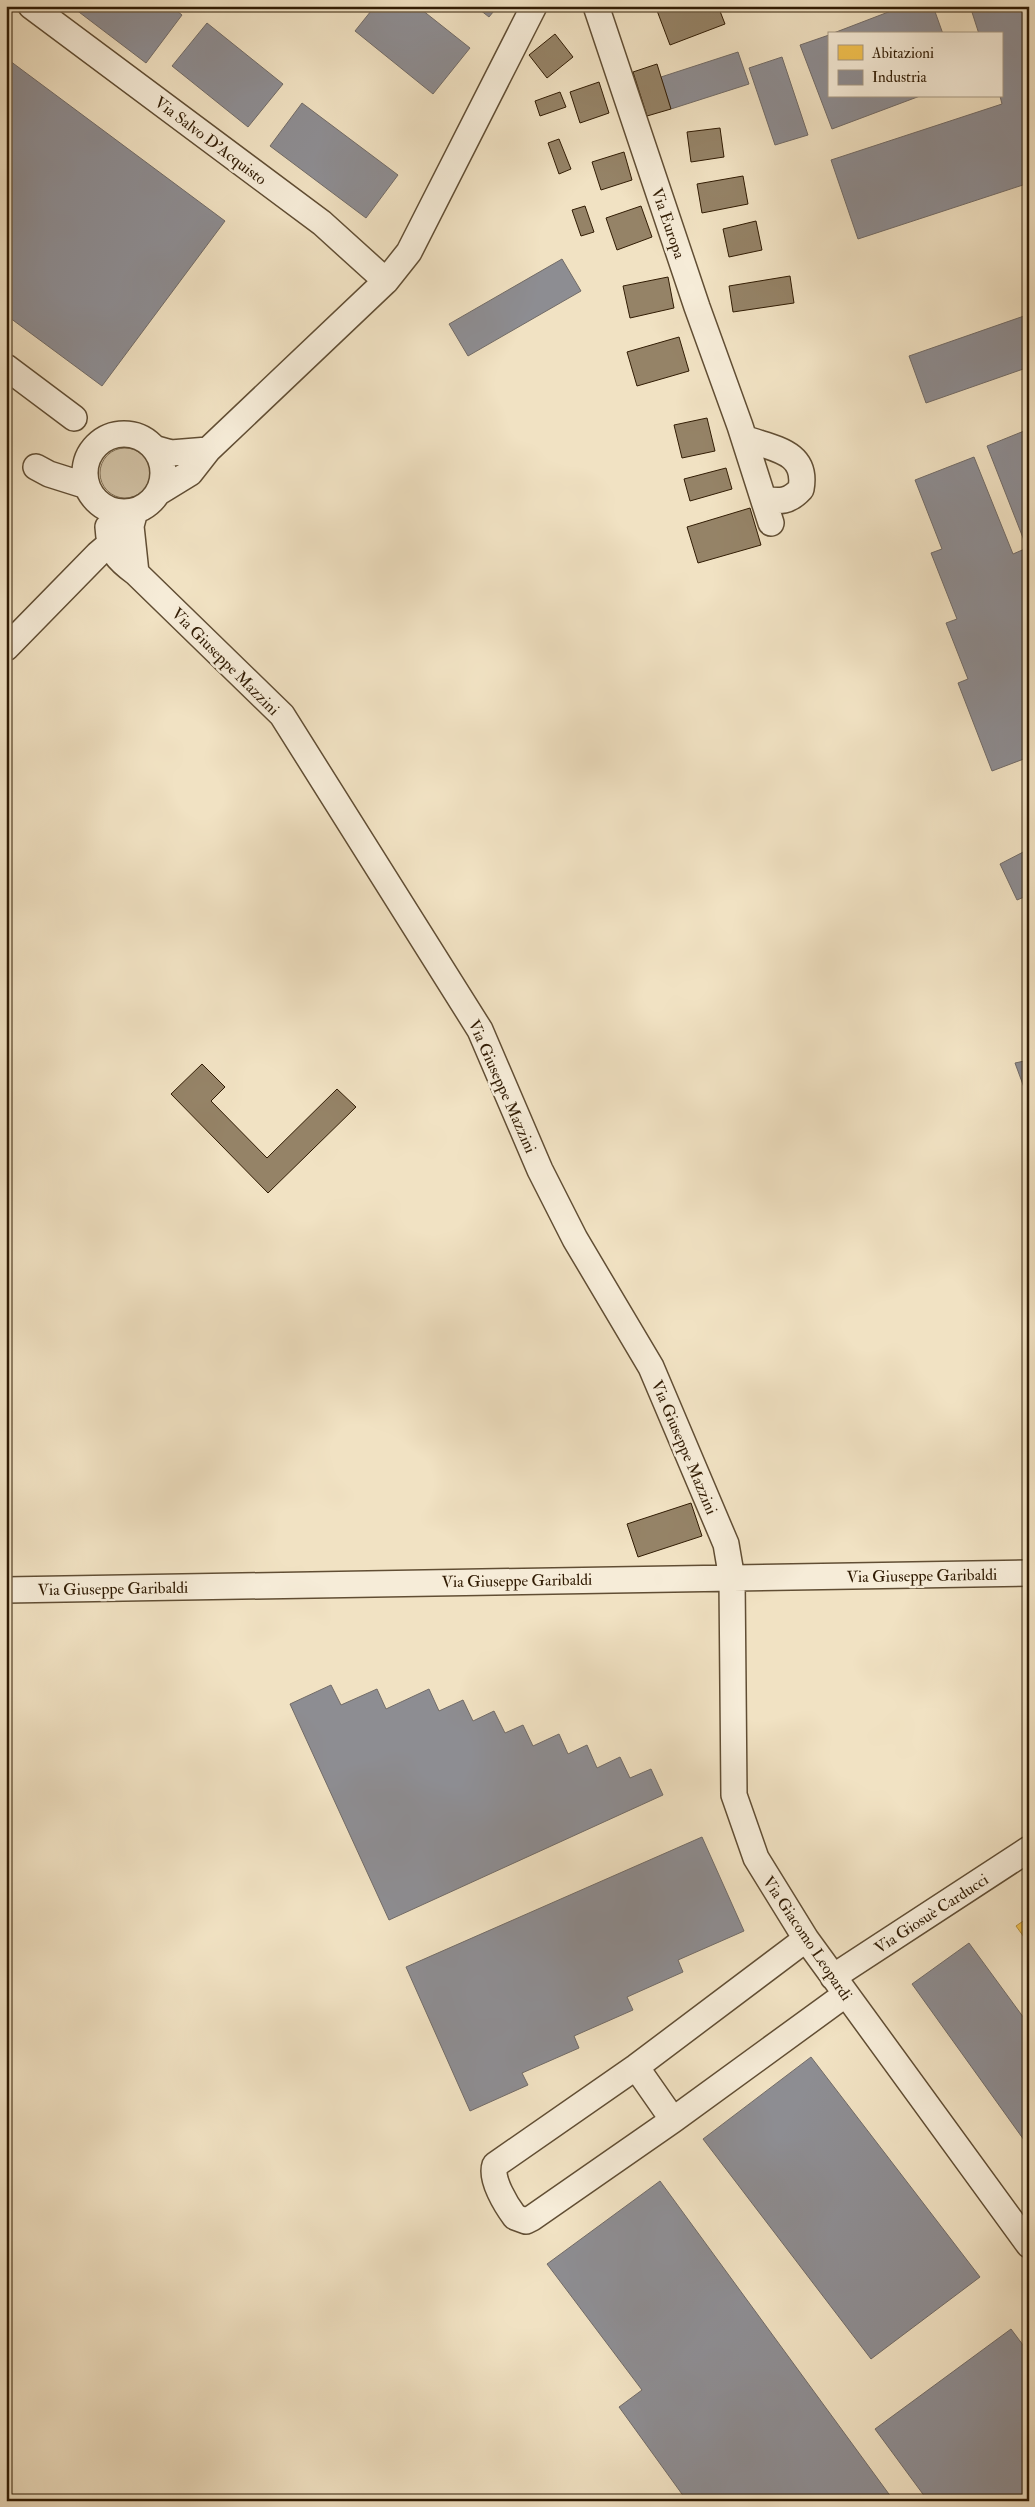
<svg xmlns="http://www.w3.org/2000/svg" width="1035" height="2507" font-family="'IM FELL Double Pica',serif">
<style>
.green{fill:#d0c0a3;stroke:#806e54}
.homes{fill:#f2c14e;stroke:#b89038}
.industry{fill:#8d8d92;stroke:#716b67}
.building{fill:#958367;stroke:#311c04}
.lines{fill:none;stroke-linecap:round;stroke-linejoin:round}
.minor-casing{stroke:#614e34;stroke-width:28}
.minor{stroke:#f6ecd8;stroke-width:25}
.labels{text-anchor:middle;stroke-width:5;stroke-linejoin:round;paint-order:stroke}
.street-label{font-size:16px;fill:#311c04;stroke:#f6ecd8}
</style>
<rect width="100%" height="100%" fill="#f1e2c3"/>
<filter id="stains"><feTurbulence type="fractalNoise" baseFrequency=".004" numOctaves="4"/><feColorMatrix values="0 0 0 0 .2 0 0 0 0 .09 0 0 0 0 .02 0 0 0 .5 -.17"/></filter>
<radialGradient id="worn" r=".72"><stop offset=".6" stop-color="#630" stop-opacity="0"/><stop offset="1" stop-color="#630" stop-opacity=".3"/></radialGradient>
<path class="green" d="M100 473a25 25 0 1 1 50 0a25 25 0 1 1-50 0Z"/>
<path class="homes" d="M1029,1917V1944L1016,1926Z"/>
<path class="industry" d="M71,6H171L182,15L146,63Z
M375,6H417L470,48L433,94L355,31Z
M475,6H498L489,17Z
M904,6H933L943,34H831Z
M970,6H1029V183L858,239L831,160L1002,104L1000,96L1001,34H979Z
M207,23L283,84L248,127L172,66Z
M829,35V96H920L832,129L800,45Z
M738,52L749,84L671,109L661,77Z
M782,57L808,135L775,145L749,68Z
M6,58L225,221L102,386L6,315Z
M302,103L398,175L366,218L270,146Z
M562,259L581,291L468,356L449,324Z
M1024,316L1029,330V367L926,403L909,356Z
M1029,429V757L992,771L958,683L968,679L946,623L957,619L931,553L942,549L915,480L974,457L1013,554L1027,548L987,446Z
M1029,849V895L1017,900L1000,864Z
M1029,1060V1101L1015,1063Z
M331,1685L341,1705L377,1689L386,1709L429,1689L439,1711L463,1700L473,1721L494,1711L505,1733L523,1725L533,1746L559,1734L568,1754L587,1745L597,1768L620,1757L630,1778L651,1769L663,1795L389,1920L290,1704Z
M702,1837L744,1931L678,1960L683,1972L627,1997L633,2010L574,2036L579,2048L522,2073L528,2085L470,2111L406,1967Z
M969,1943L1029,2025V2147L912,1984Z
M811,2057L980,2277L871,2359L703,2139Z
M660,2181L894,2501H687L619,2407L642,2390L547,2264Z
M1011,2329L1029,2353V2501H928L875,2429Z"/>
<path class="building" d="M662,6H718L725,24L670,45L656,8Z
M555,34L573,57L547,78L529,55Z
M657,64L671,109L647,116L633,72Z
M599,82L609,113L580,123L570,92Z
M560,92L566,107L540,116L535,101Z
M720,128L724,157L691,162L687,132Z
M559,139L571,169L559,174L548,143Z
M624,152L632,180L601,190L592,162Z
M743,176L748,204L702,213L697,184Z
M585,206L594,232L581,236L572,210Z
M641,206L652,237L617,250L606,218Z
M756,221L762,250L729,257L723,229Z
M790,276L794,303L733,312L729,286Z
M668,277L674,308L630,318L623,286Z
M679,337L689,371L637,386L627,352Z
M707,418L715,451L682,458L674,425Z
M726,468L732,489L690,501L684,479Z
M750,508L761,545L698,563L687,527Z
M202,1064L225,1087L211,1101L267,1158L337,1089L356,1107L268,1193L171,1094Z
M691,1503L702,1536L638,1557L627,1524Z"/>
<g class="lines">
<defs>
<path id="minor" d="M31,6L322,223L386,281
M596,6L697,307L740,426L771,523
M6,367L74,418
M85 473a39 39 0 1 1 78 0a39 39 0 1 1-78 0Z
M744,438C773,449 808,451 801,489C789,502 780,502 764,499
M157,449L171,453L208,450L190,473L159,492
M208,450L386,281L409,252L534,6
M36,467L49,474L87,486
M108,527C109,551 118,560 136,573L131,526L135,511
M136,573L282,715L480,1030L540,1170L575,1239L651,1367L726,1544L732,1579L734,1795L756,1858L806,1939L1029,2245
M6,648L98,554L111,543
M6,1590L1029,1573
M806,1939L636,2067L495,2165C490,2179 506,2205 515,2217L526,2221L532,2218L673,2120L846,1994
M833,1977L1029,1849
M636,2067L673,2120"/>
</defs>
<use href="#minor" class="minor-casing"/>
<use href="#minor" class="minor"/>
</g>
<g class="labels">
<g class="street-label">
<text transform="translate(211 140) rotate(37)" y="6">Via Salvo D'Acquisto</text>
<text transform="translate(669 223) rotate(71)" y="6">Via Europa</text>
<text transform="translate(226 661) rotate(45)" y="6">Via Giuseppe Mazzini</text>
<text transform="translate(503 1086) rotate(66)" y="6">Via Giuseppe Mazzini</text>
<text transform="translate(685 1447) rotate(67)" y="6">Via Giuseppe Mazzini</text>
<text transform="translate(922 1575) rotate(-1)" y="6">Via Giuseppe Garibaldi</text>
<text transform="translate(517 1580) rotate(-1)" y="6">Via Giuseppe Garibaldi</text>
<text transform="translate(113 1588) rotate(-1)" y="6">Via Giuseppe Garibaldi</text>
<text transform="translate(931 1913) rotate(-33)" y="6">Via Giosuè Carducci</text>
<text transform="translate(808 1938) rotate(56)" y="6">Via Giacomo Leopardi</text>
</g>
</g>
<rect width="1035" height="2507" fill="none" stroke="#f1e2c3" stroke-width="25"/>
<rect x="8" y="8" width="1020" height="2492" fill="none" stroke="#311c04" stroke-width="2.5"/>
<rect x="12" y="12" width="1010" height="2482" fill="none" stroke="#311c04"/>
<rect x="828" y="32" width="175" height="65" fill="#f6ecd8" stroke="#a79983"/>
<rect x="838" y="45" width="25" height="15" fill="#f2c14e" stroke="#a79983"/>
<text x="872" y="58" font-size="15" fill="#311c04">Abitazioni</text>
<rect x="838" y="70" width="25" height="15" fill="#8d8d92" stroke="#a79983"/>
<text x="872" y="82" font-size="15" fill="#311c04">Industria</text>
<rect width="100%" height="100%" filter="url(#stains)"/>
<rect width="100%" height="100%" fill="url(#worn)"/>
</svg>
